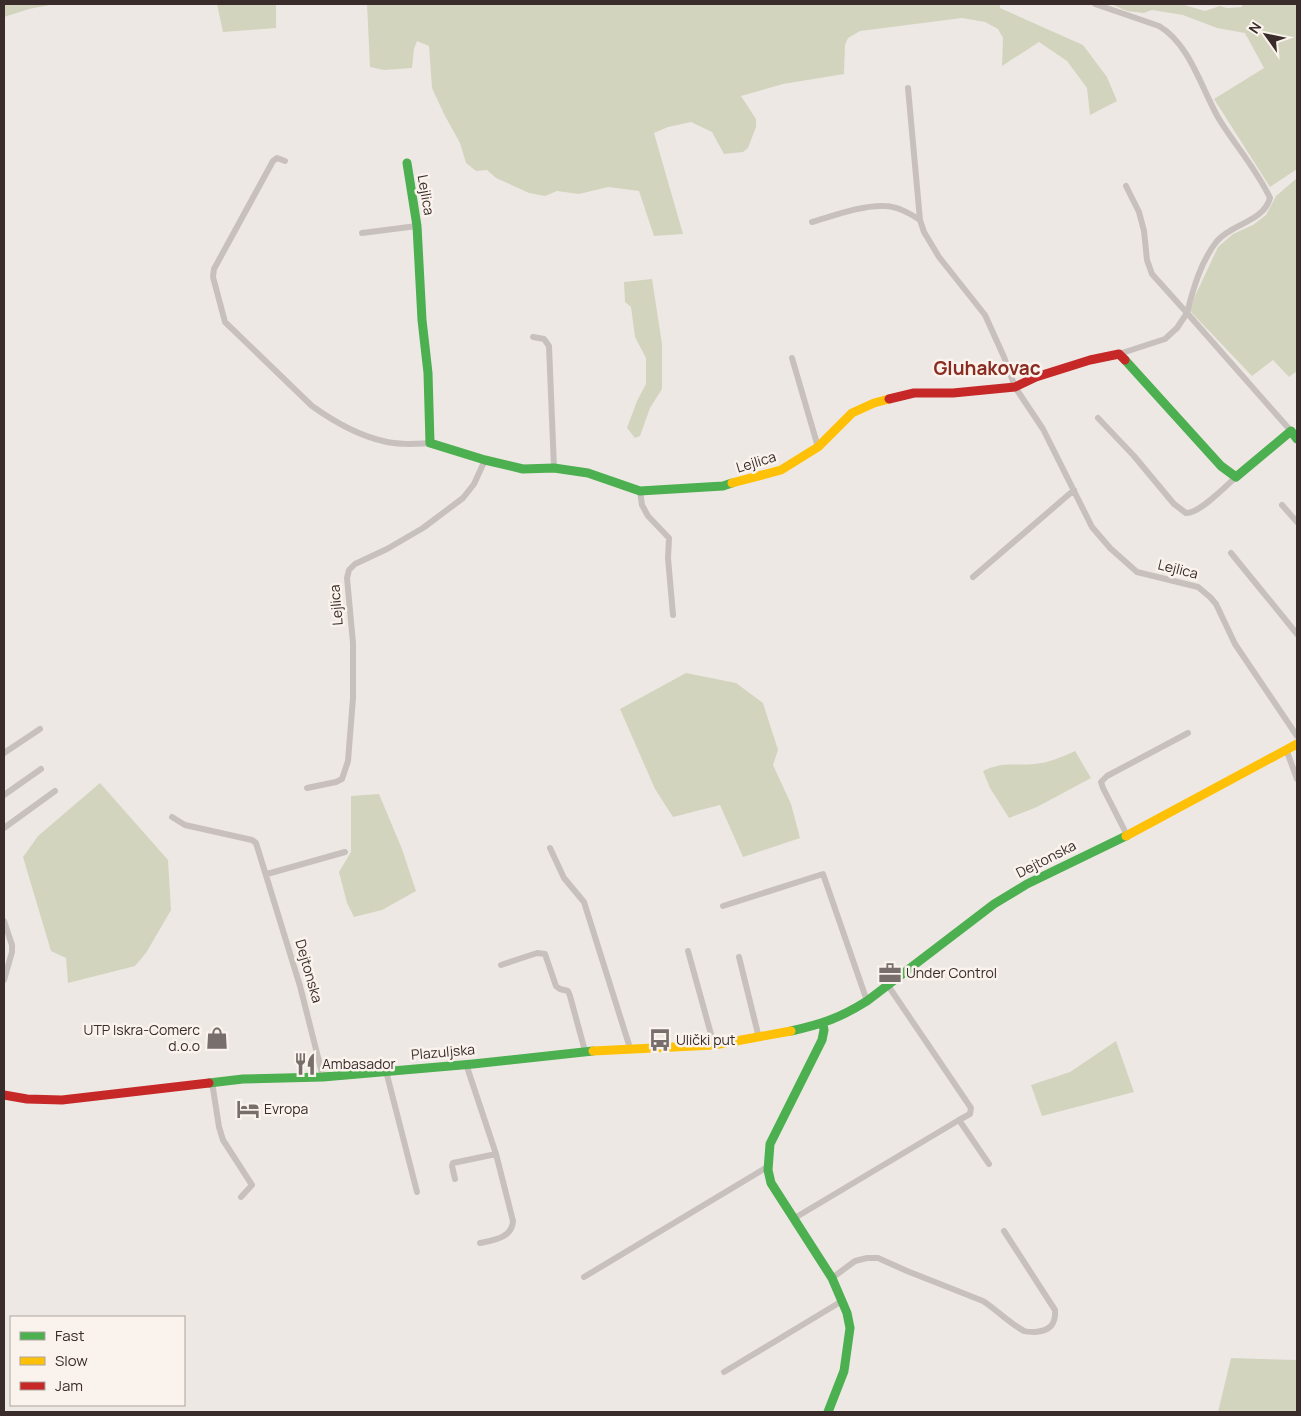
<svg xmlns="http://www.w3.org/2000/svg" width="1301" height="1416" font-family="Manrope,sans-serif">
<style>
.green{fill:#d2d4be}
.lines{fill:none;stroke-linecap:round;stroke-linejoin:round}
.street{stroke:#c8c0bc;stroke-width:6}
.fast{stroke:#4caf50;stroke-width:9}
.slow{stroke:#ffc107;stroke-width:9}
.jam{stroke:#c62828;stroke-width:9}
.labels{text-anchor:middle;stroke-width:5;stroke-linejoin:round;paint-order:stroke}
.street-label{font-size:14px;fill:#392c2a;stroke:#faf2ec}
.poi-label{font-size:14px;fill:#392c2a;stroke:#faf2ec;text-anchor:start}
.district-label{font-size:19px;font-weight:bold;fill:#8a2b21;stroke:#faf2ec}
</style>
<rect width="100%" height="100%" fill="#eee8e4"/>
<path class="green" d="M4,4H55L29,9L4,17Z
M217,4H276V28L223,32Z
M367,4H1000V8L1083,45L1107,77L1117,101L1090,115L1087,88L1067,61L1039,42L1002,66L1003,38L998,29L985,22L962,18L860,31L848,38L845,45L844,74L783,84L741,96L756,119V127L748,148L743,152L724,154L712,132L691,122L668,127L654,133L683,234L654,236L639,191L608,187L579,194L557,191L545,196L529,193L496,178L487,170L476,171L466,163L460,143L444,114L432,88L429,46L417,41L414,49L412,68L384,70L370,67Z
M1111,4H1181L1205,11L1220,6L1227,8L1242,7V4H1297V169L1270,187L1214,99L1264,68L1245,33L1217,28L1183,15L1152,10L1144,13L1127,11Z
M1297,178V371L1289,377L1273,360L1252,376L1190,311L1195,296L1218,247L1233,234L1253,225L1266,215L1276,196Z
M652,279L662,344V389L650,408L640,436L635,438L627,428L637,401L646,384V358L635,337L631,307L625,302L624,282Z
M686,673L736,683L763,703L778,750L773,765L791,804L800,838L743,857L720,805L673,817L655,789L620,709Z
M1075,751L1091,778L1037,807L1009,818L990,788L983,771C1004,761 1013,766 1034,764C1048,763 1062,757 1075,751Z
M100,783L168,860L171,910L146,953L135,966L68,983L66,958L51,951L23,857L38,836Z
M379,794L402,849L416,891L382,910L354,917L347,903L339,872L351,852V796Z
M1116,1041L1134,1092L1042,1116L1031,1085L1070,1072Z
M1231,1358L1297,1360V1412H1218Z"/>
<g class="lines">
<path class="street" d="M1095,4L1159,26C1190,44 1202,90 1219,119C1235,145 1257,170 1270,198C1263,222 1233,223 1217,241C1201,261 1193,289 1187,313
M908,88L920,220
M285,161L277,158L273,161L214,269L213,277L225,322L312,406C333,421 357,435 383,441C398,445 414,444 430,443
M1126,186L1139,212L1144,231L1147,260L1152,274L1187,313
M812,222C833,216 862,205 884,206C897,206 909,213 920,220L924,232L939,257L985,315L1004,357L1015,387L1043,429L1092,527L1110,548L1137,572L1198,587L1210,597L1216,604L1235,644L1297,736
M362,233L417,226
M533,337L544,339L549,346L554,468
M1119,354L1165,339L1177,328L1187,313L1291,431
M792,358L818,447
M1098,418L1134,456L1174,504L1186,513C1199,514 1226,486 1236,477
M640,491L642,505L648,516L669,538L668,558L673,615
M1282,505L1297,522
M1231,553L1297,634
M973,577L1074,490
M1286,749L1297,779
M4,753L40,729
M307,788L336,782L342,779L348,761L353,698V643L347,578L349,570L355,564L387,549L423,528L463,498L474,484L485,460
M4,795L41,769
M172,817L185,825L252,840L256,843L300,986L323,1077
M4,828L55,791
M1127,835L1103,788L1101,782L1107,776L1188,733
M550,848L564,878L584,902L630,1048
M267,874L345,852
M723,906L823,874L867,1001
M4,921L12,945V952L4,980
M688,951L714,1045
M739,957L759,1038
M501,965L537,953L545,954L556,986L560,989L568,991L570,996L585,1051
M887,984L971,1108L970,1114L959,1120L989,1164
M466,1064L496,1154L513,1221C512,1238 494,1240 480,1243
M386,1071L417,1192
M212,1082L219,1127L223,1140L252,1185L241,1197
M455,1179L452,1166L453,1163L496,1154
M793,1219L959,1120
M584,1277L769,1166
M832,1278L855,1261L867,1258H878L907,1271L983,1301C997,1310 1009,1323 1024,1331C1027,1332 1032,1332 1035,1332C1050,1331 1056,1324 1055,1310L1004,1231
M724,1372L842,1301"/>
<path class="fast" d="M407,163L417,226L422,320L428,373L430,443L485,460L523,469L554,468L588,473L640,491L723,486L732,483
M1125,360L1221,466L1236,477L1291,431L1297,439
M823,1024L824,1030L822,1040L770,1144L768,1170L771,1183L832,1278L847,1313L850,1328L844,1371L828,1412
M791,1031C822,1024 840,1018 867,1001L994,904L1027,884L1126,836
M209,1083L243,1079L323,1077L473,1064L593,1051"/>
<path class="slow" d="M732,483L781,470L818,447L852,413L874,403L889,399
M1126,836L1297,744
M593,1051L714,1045L791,1031"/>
<path class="jam" d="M889,399L914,393H953L1015,387L1036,377L1090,360L1119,354L1125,360
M4,1095L27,1099L62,1100L209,1083"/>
</g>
<defs>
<symbol id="office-bare" viewBox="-9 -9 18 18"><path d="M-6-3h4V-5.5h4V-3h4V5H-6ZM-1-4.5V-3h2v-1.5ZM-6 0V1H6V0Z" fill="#786e6b" stroke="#faf2ec" stroke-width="2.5" paint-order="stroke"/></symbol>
<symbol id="shop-bare" viewBox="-9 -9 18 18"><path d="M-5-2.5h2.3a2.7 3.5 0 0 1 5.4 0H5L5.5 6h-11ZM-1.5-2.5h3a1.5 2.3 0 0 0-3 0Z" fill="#786e6b" stroke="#faf2ec" stroke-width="2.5" paint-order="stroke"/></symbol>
<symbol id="bus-bare" viewBox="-9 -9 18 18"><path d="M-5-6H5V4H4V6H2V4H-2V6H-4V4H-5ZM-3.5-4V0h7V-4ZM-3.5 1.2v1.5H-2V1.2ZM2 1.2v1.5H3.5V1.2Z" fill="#786e6b" stroke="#faf2ec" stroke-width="2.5" paint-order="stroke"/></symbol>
<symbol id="restaurant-bare" viewBox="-9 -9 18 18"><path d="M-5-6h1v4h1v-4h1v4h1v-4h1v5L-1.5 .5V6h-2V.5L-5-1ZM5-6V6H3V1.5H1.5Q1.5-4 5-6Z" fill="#786e6b" stroke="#faf2ec" stroke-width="2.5" paint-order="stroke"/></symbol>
<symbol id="hotel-bare" viewBox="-9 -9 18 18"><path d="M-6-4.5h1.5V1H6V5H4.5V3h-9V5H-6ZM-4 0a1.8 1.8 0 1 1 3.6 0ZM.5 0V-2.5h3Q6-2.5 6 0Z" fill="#786e6b" stroke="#faf2ec" stroke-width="2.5" paint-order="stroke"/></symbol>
</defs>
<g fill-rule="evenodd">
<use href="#office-bare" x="874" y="957" width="32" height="32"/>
<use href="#shop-bare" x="201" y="1022" width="32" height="32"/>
<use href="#bus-bare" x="644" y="1024" width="32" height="32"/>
<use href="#restaurant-bare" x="289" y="1048" width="32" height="32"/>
<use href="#hotel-bare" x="232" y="1093" width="32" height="32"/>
</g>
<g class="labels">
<g class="street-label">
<text transform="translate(426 195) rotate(80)" y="5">Lejlica</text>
<text transform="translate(756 462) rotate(-17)" y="5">Lejlica</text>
<text transform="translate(1178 569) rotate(14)" y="5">Lejlica</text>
<text transform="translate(336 605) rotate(-95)" y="5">Lejlica</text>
<text transform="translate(1046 859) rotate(-27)" y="5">Dejtonska</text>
<text transform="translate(309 971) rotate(74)" y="5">Dejtonska</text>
<text transform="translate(443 1052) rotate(-5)" y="5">Plazuljska</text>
</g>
<g class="poi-label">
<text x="906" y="978">Under Control</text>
<text x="200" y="1035" text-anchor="end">UTP Iskra-Comerc<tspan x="200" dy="16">d.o.o</tspan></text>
<text x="676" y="1045">Ulički put</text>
<text x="322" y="1069">Ambasador</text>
<text x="264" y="1114">Evropa</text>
</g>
<g class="district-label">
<text x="987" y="375">Gluhakovac</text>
</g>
</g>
<rect width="1301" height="1416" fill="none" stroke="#392c2a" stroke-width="10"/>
<rect x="10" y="1316" width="175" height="90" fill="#faf2ec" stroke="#ada39e"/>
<rect x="20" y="1332" width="25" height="8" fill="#4caf50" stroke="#ada39e"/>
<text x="55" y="1341" font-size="15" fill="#392c2a">Fast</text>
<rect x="20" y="1357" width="25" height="8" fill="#ffc107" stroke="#ada39e"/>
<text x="55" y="1366" font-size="15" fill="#392c2a">Slow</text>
<rect x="20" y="1382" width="25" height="8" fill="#c62828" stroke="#ada39e"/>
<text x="55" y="1391" font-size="15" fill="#392c2a">Jam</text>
<g transform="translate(1266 35) rotate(303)" stroke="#faf2ec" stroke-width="4" paint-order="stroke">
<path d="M0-4L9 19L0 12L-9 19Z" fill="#392c2a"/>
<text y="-8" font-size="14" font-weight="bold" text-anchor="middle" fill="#392c2a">N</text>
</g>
</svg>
